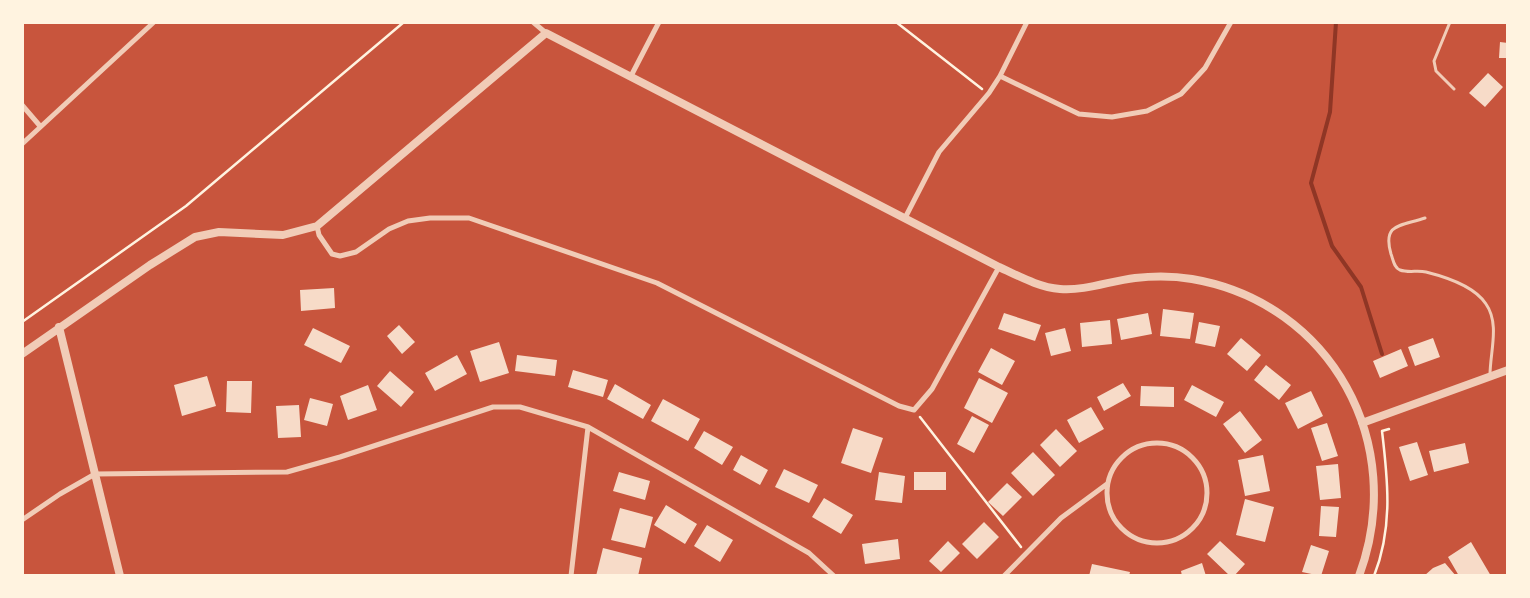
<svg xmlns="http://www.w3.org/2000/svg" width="1530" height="598" font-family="Karla,sans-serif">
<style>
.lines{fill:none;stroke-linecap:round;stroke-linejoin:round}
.stream{stroke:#8f3625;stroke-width:4}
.building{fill:#f7dbc8}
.path{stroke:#fff3e0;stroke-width:2.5}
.service{stroke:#f1ccb7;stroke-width:3}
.minor{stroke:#f1ccb7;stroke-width:5}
.tertiary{stroke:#f1ccb7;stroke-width:8}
</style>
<rect width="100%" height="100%" fill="#c8553d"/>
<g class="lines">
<path class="stream" d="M1336,22L1330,112L1311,183L1332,246L1361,287L1382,354"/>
</g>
<path class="building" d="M1500,42L1508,43V58H1499Z
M1488,73L1503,87L1485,107L1469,93Z
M334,288L335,308L301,311L300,290Z
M1163,309L1194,313L1190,339L1160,336Z
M1004,313L1041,325L1035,341L998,329Z
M1148,313L1152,334L1121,340L1117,319Z
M1110,320L1112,344L1082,347L1080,323Z
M1199,322L1220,326L1215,347L1195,343Z
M399,325L415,342L402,354L387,336Z
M313,328L350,346L341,363L304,345Z
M1065,328L1071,351L1051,356L1045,333Z
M1241,338L1261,355L1247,371L1227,354Z
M1433,338L1440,357L1415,366L1408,347Z
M499,342L509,373L480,382L470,351Z
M991,348L1015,361L1002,385L978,372Z
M1401,349L1408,366L1380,378L1373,361Z
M457,355L467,374L435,391L425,373Z
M517,355L557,360L555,376L515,371Z
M1266,365L1291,385L1279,400L1254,380Z
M573,370L608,380L603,397L568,387Z
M390,371L414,392L401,407L377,386Z
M207,376L216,406L182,416L174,385Z
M979,378L1008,393L992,423L964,408Z
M227,381H252L251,413L226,412Z
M1123,383L1131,396L1104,411L1097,397Z
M615,384L651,405L643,419L607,399Z
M368,385L377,410L348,420L340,396Z
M1192,385L1224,402L1216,417L1184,400Z
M1141,386L1174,387V407L1140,406Z
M1311,391L1323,416L1298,429L1285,403Z
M310,398L333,404L327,426L304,420Z
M663,399L700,419L688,441L651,421Z
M299,405L301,437L278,438L276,406Z
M1091,407L1104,429L1079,443L1067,420Z
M1240,411L1262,440L1245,453L1223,424Z
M972,416L989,425L974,453L957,444Z
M1327,423L1338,456L1322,461L1311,428Z
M853,428L883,438L871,473L841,463Z
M1056,429L1077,451L1060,467L1040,445Z
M704,431L733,447L722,465L694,448Z
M1417,442L1428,475L1410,481L1399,447Z
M1465,443L1469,463L1434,472L1429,451Z
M1033,452L1055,475L1033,496L1011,473Z
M741,455L768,470L760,485L733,470Z
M1263,455L1270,491L1245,496L1238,460Z
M1338,464L1341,498L1320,500L1316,466Z
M784,469L818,485L809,503L775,487Z
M619,472L650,481L645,500L613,491Z
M879,472L905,476L902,503L875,500Z
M914,472H946V490H914Z
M1007,483L1022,497L1003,516L988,502Z
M824,498L853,515L841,534L812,517Z
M1245,499L1274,507L1265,542L1236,535Z
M666,505L697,524L685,544L654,525Z
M1321,506L1339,507L1336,537L1319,536Z
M620,508L653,517L645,548L611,540Z
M984,522L999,537L977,559L962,544Z
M707,525L733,540L720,562L694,546Z
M898,539L900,559L865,564L862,544Z
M948,541L960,553L941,572L929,561Z
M1220,541L1245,564L1234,576H1230L1207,554Z
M1471,542L1491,576H1459L1448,557Z
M1311,545L1329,551L1321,576L1302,572Z
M603,548L642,558L638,576H596Z
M1202,563L1206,576H1182L1181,571Z
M1445,563L1456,576H1424L1433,568Z
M1092,564L1130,572L1129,576H1089Z"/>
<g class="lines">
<path class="path" d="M896,22L982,89
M22,322L186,206L404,22
M920,417L1021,547
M1374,576C1393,528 1388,481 1382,431L1389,429"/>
<path class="service" d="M1450,22L1434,61L1436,71L1454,89
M1425,218C1401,226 1382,223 1391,254C1393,259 1394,268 1400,270C1408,273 1418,270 1426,272C1446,277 1475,287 1486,304C1500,324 1490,352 1490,375"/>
<path class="minor" d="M533,22L546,33
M631,76L659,22
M1000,76L1079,114L1112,117L1147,111L1181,94L1205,68L1231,22
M22,105L40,126
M22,144L154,22
M905,218L939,152L989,93L1000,76L1027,22
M317,226L319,235L332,254L340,256L356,252L389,229L408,221L430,218H469L657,283L899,406L914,410L932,389L999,267
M1107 493a50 50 0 1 1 100 0a50 50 0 1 1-100 0Z
M22,520L60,494L95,474L287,472L340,457L493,407H520L588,427L809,553L834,576
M571,576L588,427
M1004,576L1061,518L1107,484"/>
<path class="tertiary" d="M59,327L120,576
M22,354L150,265L195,237L219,232L283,235L317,226L546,33L999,267C1019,276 1038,287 1060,289C1085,291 1110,281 1135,278C1153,276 1174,276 1192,279C1332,303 1408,444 1359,576
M1362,423L1508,370"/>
</g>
<rect width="1530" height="598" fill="none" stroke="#fff3e0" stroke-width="48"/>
</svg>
